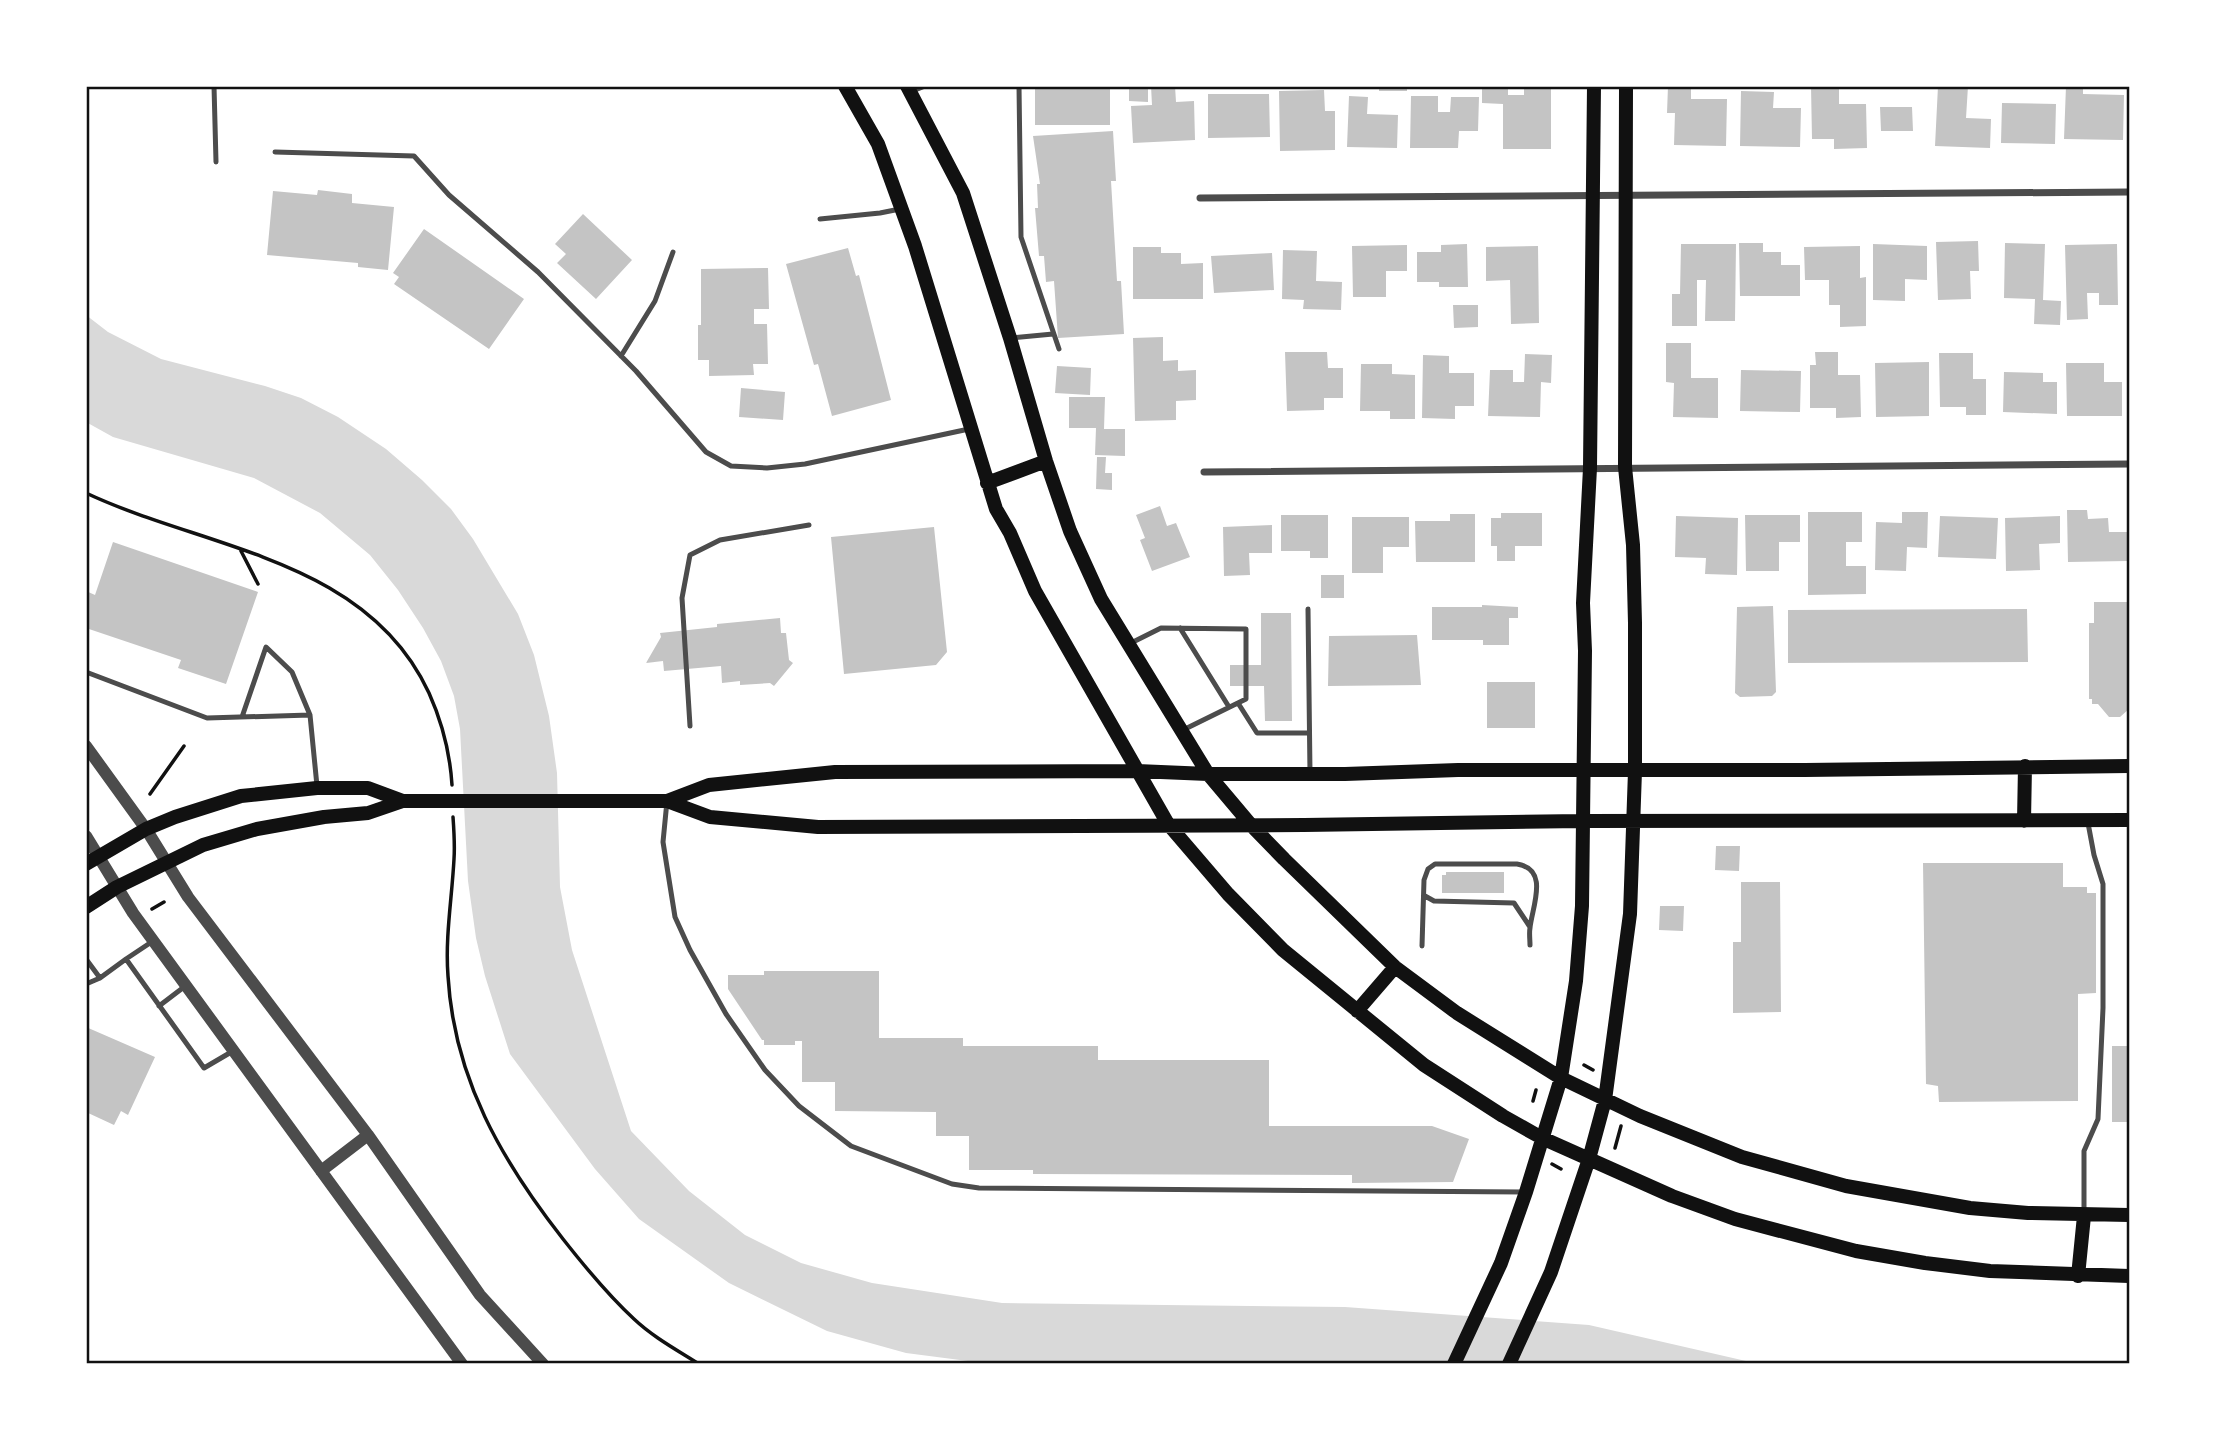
<svg xmlns="http://www.w3.org/2000/svg" width="2215" height="1450" font-family="'IBM Plex Serif',serif">
<style>
.water{fill:#d9d9d9}
.building{fill:#c4c4c4}
.lines{fill:none;stroke-linecap:round;stroke-linejoin:round}
.path{stroke:#111;stroke-width:3.5}
.service{stroke:#4c4c4c;stroke-width:5}
.minor{stroke:#4c4c4c;stroke-width:7}
.tertiary{stroke:#4c4c4c;stroke-width:12}
.secondary{stroke:#111;stroke-width:14}
.neatline{fill:none;stroke:#111;stroke-width:2.5}
</style>
<rect width="100%" height="100%" fill="#fff"/>
<path class="water" d="M86,315L108,332L161,359L265,386L301,398L338,417L386,449L422,480L451,509L473,539L518,614L534,655L549,716L557,773L560,887L572,950L631,1131L689,1191L745,1235L801,1263L872,1283L1002,1303L1345,1307L1589,1325L1759,1364H991L906,1353L827,1331L729,1283L639,1219L595,1169L510,1054L485,976L476,938L468,881L460,729L454,696L441,661L423,628L398,590L370,555L320,513L254,478L113,437L86,422Z"/>
<path class="building" d="M1035,86H1110V125H1035Z
M1129,86H1148V102L1129,101Z
M1151,86H1175L1176,102L1194,101L1195,140L1133,143L1131,106L1152,105Z
M1379,86H1407V91H1379Z
M1482,86H1508V95H1524V86H1551V149H1503V104L1482,103Z
M1668,86H1691V99H1727L1726,146L1674,145L1675,113H1667Z
M1811,86H1839V104H1866L1867,148L1834,149V139H1812Z
M1938,86H1968L1966,118L1991,119L1990,148L1935,146Z
M2066,86H2083V94L2124,95L2123,140L2064,139Z
M1324,90L1325,111H1335V150L1280,151L1279,91Z
M1741,91L1774,92L1773,108H1801L1800,147L1740,146Z
M1208,94H1269L1270,137L1208,138Z
M1349,96L1368,97L1367,114L1398,115L1397,148L1347,147Z
M1411,96H1438V112H1450L1451,97H1479L1478,131H1459L1458,148H1410Z
M2002,103L2056,104L2055,144L2001,143Z
M1880,107H1912L1913,131H1881Z
M1113,131L1116,181H1111L1117,281H1121L1124,334L1058,338L1054,281L1046,282L1044,256H1039L1035,208H1038L1037,184H1040L1033,136Z
M318,190L352,194V203L394,207L388,270L358,267V263L267,255L273,191L317,195Z
M583,214L632,260L596,299L557,263L566,254L555,244Z
M424,229L524,299L489,349L394,284L399,277L393,273Z
M1978,241L1979,271H1970L1971,299L1938,300L1936,242Z
M1739,243H1763V252H1781V265H1800V296H1740Z
M2005,243L2045,244L2043,300L2061,301L2060,325L2034,324L2035,299L2004,298Z
M1467,244L1468,287H1439V282H1417V252H1441V245Z
M1681,244H1736L1735,321H1705L1706,280H1697V326H1672V294H1680Z
M1873,244L1927,246V280L1905,279V301L1873,300Z
M2117,244L2118,305H2099V293H2087L2088,319L2067,320L2065,245Z
M1407,245V271H1386V297H1353L1352,246Z
M1538,246L1539,323L1511,324L1510,280L1486,281V247Z
M1860,246V278L1866,277V326L1840,327V305H1829V280H1805L1804,247Z
M1133,247H1161V253H1181V264L1203,263V299H1133Z
M848,248L856,276L859,275L891,400L832,416L818,364L814,365L786,264Z
M1283,250L1317,251L1316,281L1342,282L1341,310L1303,309L1304,300L1282,299Z
M1272,253L1274,290L1214,293L1211,256Z
M768,268L769,309H754V324H767L768,364H753L754,375L709,376V360H698V325H701V269Z
M1453,305H1478V327L1454,328Z
M1163,337V361L1178,360V371L1196,370V400L1176,401V420L1135,421L1133,338Z
M1666,343H1691V378H1718V418L1673,417L1674,383L1666,382Z
M1285,352H1327L1328,368H1343V398H1324V410L1287,411Z
M1815,352H1838V375H1860L1861,417L1836,418V408H1810V365H1816Z
M1939,353H1973V379H1986V415H1966V407H1940Z
M1525,354L1552,355L1551,383L1541,382L1540,417L1488,416L1490,370H1513V382H1524Z
M1423,355L1449,356V373H1474V406H1455V419L1422,418Z
M1929,362V416L1876,417L1875,363Z
M2066,363H2104V382H2122V416H2067Z
M1361,364H1392V374L1415,375V419H1390V411H1360Z
M1057,366L1091,368L1090,395L1055,393Z
M1741,370L1801,371L1800,412L1740,411Z
M2004,372L2043,373V382H2057V414L2003,412Z
M741,388L785,392L783,420L739,417Z
M1069,397H1105L1104,429H1125V456L1095,455L1096,428H1069Z
M1097,457H1106L1105,473H1112V490L1096,489Z
M1160,506L1167,526L1176,523L1190,557L1152,571L1140,540L1145,538L1136,515Z
M2067,510H2087L2088,519L2108,518L2109,532H2127L2128,561L2068,562Z
M1808,512H1862V542H1846V566H1866V594L1808,595Z
M1902,512H1928L1927,548L1907,547L1906,571L1875,570L1876,522L1902,523Z
M1501,513H1542V546H1515V561H1497V546H1491V518H1501Z
M1450,514H1475V562H1416L1415,521H1450Z
M1281,515H1328V558H1310V551H1281Z
M1745,515H1800V542H1779V571H1746Z
M1676,516L1738,518L1737,575L1705,574L1706,558L1675,557Z
M1940,516L1998,518L1996,559L1938,557Z
M2060,516V543L2039,544L2040,570L2006,571L2005,518Z
M1352,517H1409V547H1383V573H1352Z
M1272,525V553H1249L1250,575L1224,576L1223,527Z
M934,527L947,652L936,665L844,674L831,537Z
M113,542L258,592L226,684L178,668L181,660L86,628L88,616H86V591L95,595Z
M1321,575H1344V598H1321Z
M2094,602H2129V709L2120,717H2109L2098,704H2092V699H2089V623H2094Z
M1482,605L1518,607V618H1509V645H1483V640H1432V607H1482Z
M1773,606L1776,692L1772,696L1740,697L1735,693L1737,607Z
M2027,609L2028,662L1788,663V610Z
M1261,613H1291L1292,721H1265L1264,686H1230V665H1261Z
M780,618L781,633H786L789,660L793,663L774,686L770,683L740,685V681L722,683L721,666L664,671L663,661L646,663L661,637L660,633L717,627V624Z
M1417,635L1421,685L1328,686L1329,636Z
M1487,682H1535V728H1487Z
M1716,846H1740L1739,871L1715,870Z
M1923,863H2063V887H2087V893H2096V993L2078,994V1101L1939,1102L1938,1086L1926,1084Z
M1446,872H1504V893H1442V875H1446Z
M1741,882H1780L1781,1012L1733,1013V942H1741Z
M1660,906H1684L1683,931L1659,930Z
M764,971H879V1038H963V1046H1098V1060H1269V1126H1432L1469,1139L1453,1182L1352,1183V1175L1033,1174V1170H969V1136H936V1112L835,1111V1082H802V1041H795V1045H764V1040H762L728,989V975H764Z
M86,1027L155,1057L128,1115L121,1111L114,1125L86,1112Z
M2112,1046H2129V1122H2112Z"/>
<g class="lines">
<path class="path" d="M86,493C205,549 367,558 429,693C442,722 450,753 452,785
M241,551L258,584
M150,794L184,746
M453,817C454,831 455,845 454,859C452,898 445,937 448,976C454,1079 502,1161 563,1239C585,1267 608,1295 634,1319C653,1337 677,1350 699,1364
M152,909L164,902
M1584,1065L1593,1070
M1533,1101L1536,1090
M1615,1148L1621,1126
M1552,1164L1561,1169"/>
<path class="service" d="M214,86L216,162
M1019,86L1021,237L1059,349
M910,92L925,86
M275,152L414,156L449,195L538,272L636,371L706,452L731,466L767,468L805,464L969,429
M820,219L880,213L900,209
M1011,338L1053,334
M621,356L655,301L673,252
M1308,609L1310,773
M1180,628L1229,707
M1131,643L1161,628L1246,629V699L1183,730
M86,672L207,718L310,715
M1238,703L1257,733H1309
M242,717L266,647L292,672L310,715L317,786
M690,726L682,598L690,555L720,540L809,525
M667,801L663,842L675,917L690,950L726,1014L765,1070L799,1106L851,1146L952,1184L979,1188L1523,1192
M1425,896L1434,901L1514,903L1530,927
M153,941L126,959L204,1068L233,1051
M1422,946L1424,880L1428,869L1435,864H1517C1550,869 1532,907 1530,928C1529,933 1530,940 1530,945
M86,959L100,978
M86,984L100,978L126,959
M159,1006L184,987
M2084,1214V1151L2098,1119L2103,1008V884L2094,855L2088,823"/>
<path class="minor" d="M1200,198L2129,192
M1204,472L2129,464"/>
<path class="tertiary" d="M86,746L146,829L188,897L368,1135L480,1295L543,1364
M86,836L133,913L462,1364
M321,1171L368,1135"/>
<path class="secondary" d="M845,86L878,144L915,246L996,509L1010,533L1035,591L1168,824L1228,894L1283,950L1424,1065L1503,1116L1542,1138L1672,1196L1735,1219L1856,1251L1925,1263L1990,1271L2129,1276
M907,86L963,193L1010,338L1046,461L1070,531L1101,599L1208,774L1251,825L1284,859L1395,967L1457,1013L1561,1078L1640,1116L1742,1157L1846,1186L1970,1208L2028,1213L2129,1215
M987,483L1046,461
M667,801L709,785L835,772L1137,771L1208,774H1345L1458,770H1805L2129,766
M2024,821L2025,766
M86,864L146,829L175,817L241,796L317,788H368L403,801
M86,907L117,887L203,845L257,829L324,817L368,813L403,801H667L710,817L818,827L1304,825L1582,821L2129,820
M1357,1011L1395,967
M2078,1276L2084,1216
M1454,1364L1501,1263L1526,1192L1561,1078L1576,981L1582,906L1585,651L1583,603L1590,468L1594,86
M1509,1364L1551,1272L1589,1159L1605,1100L1630,914L1635,771V623L1633,545L1625,467L1626,86"/>
</g>
<rect width="2215" height="1450" fill="none" stroke="#ffffff" stroke-width="175"/>
<rect x="88" y="88" width="2040" height="1274" class="neatline"/>
</svg>
